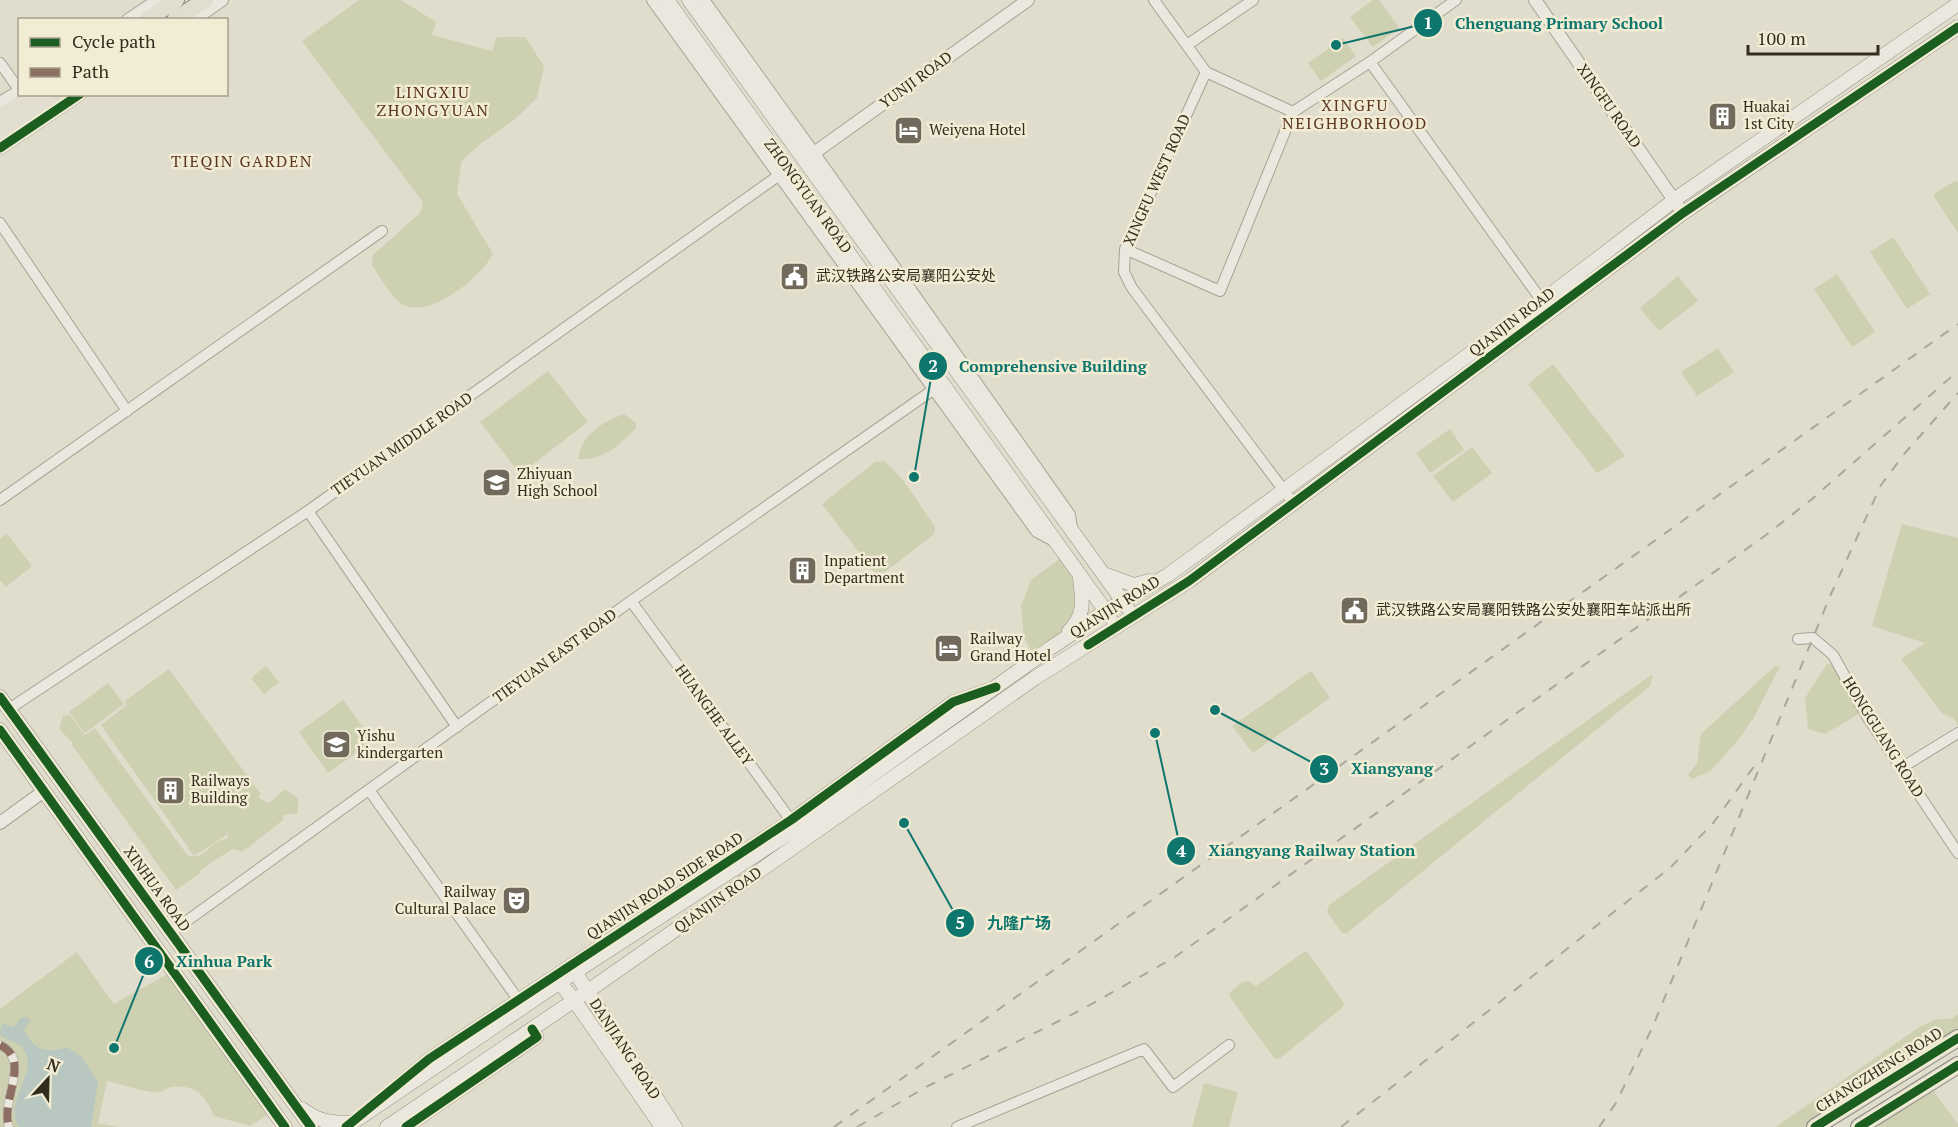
<svg xmlns="http://www.w3.org/2000/svg" width="1958" height="1127" font-family="'PT Serif','Noto Sans SC',serif">
<style>
.green{fill:#cdd0b1}
.water{fill:#b8c7bf}
.lines{fill:none;stroke-linecap:round;stroke-linejoin:round}
.pedestrian-casing{stroke:#a6a296;stroke-width:9}
.minor-casing{stroke:#a6a296;stroke-width:12}
.tertiary-casing{stroke:#a6a296;stroke-width:14}
.secondary-casing{stroke:#969186;stroke-width:15}
.primary-casing{stroke:#8c887d;stroke-width:18}
.pedestrian{stroke:#eae8de;stroke-width:8}
.minor{stroke:#eae8de;stroke-width:10}
.tertiary{stroke:#eae8de;stroke-width:12}
.secondary{stroke:#eae8de;stroke-width:14}
.primary{stroke:#e1ded0;stroke-width:16}
.rail{stroke:#a9a79e;stroke-width:2;stroke-dasharray:10 10;stroke-linecap:butt}
.quiet{stroke:#8d6e63;stroke-width:8;stroke-dasharray:15 8;stroke-linecap:butt}
.cycleway-casing{stroke:#f2ecd4;stroke-width:13}
.cycleway{stroke:#1b5e20;stroke-width:9}
.labels{text-anchor:middle;stroke-width:5;stroke-linejoin:round;paint-order:stroke}
.street-label{font-size:15px;fill:#342c1f;stroke:#f2ecd4}
.poi-label{font-size:15px;fill:#342c1f;stroke:#f2ecd4;text-anchor:start}
.neighbourhood-label{font-size:16px;letter-spacing:1.5px;fill:#5c3623;stroke:#f2ecd4}
.leader{fill:none;stroke:#0f766e;stroke-width:2}
.callout-dot{fill:#0f766e;stroke:#f2ecd4;stroke-width:2}
.mark-label{font-size:18px;text-anchor:middle;font-weight:bold;fill:#fff}
.callout-label{font-size:16px;text-anchor:middle;font-weight:bold;fill:#0f766e;stroke:#f2ecd4;stroke-width:5;stroke-linejoin:round;paint-order:stroke}
</style>
<rect width="100%" height="100%" fill="#e1ddcd"/>
<path class="green" d="M359,0H401L436,22L432,35L492,51L497,37H525L544,66L537,98L514,120L479,145L461,162L457,194L493,254C480,278 432,318 403,305C394,301 378,274 372,265L373,255L420,213L423,202L302,41Z
M1373,0H1379L1399,28L1373,47L1350,17Z
M1343,38L1356,56L1321,81L1308,63Z
M1956,180L1958,183V233L1933,195Z
M1893,237L1930,294L1907,309L1870,252Z
M1837,274L1875,332L1852,347L1814,289Z
M1678,276L1698,301L1659,331L1640,308Z
M1718,348L1734,372L1697,396L1681,372Z
M1553,364L1625,456L1597,473L1528,384Z
M548,371L588,422L520,474L480,422Z
M624,414L636,423V428C620,445 603,461 578,459C583,433 601,423 624,414Z
M1450,429L1464,450L1430,473L1416,453Z
M1472,447L1492,473L1453,502L1433,476Z
M883,461C902,473 920,506 934,525L935,531L932,536L885,572L878,573L873,571L822,504L875,462Z
M1902,524L1958,538V726L1953,718L1942,713L1901,659L1925,643L1872,626Z
M7,534L32,566L6,587L0,580V539Z
M1065,555L1079,575L1078,623L1036,659L1024,638L1021,606L1031,580Z
M1827,664L1834,665L1860,709L1857,715L1825,734L1808,729L1805,698Z
M266,666L279,682L264,694L251,678Z
M1780,666L1753,719L1736,743L1710,771L1692,779L1688,775L1697,763L1701,734L1774,667Z
M169,669L257,789L260,793L259,798L269,803L285,789L298,798V813L283,815V820C279,823 245,851 242,851C239,851 236,849 232,849L199,871L200,873L176,890L72,745L73,743L59,729L63,716L70,715L85,735L95,728L188,856C208,860 208,841 227,839L228,834L194,856L101,725L127,705L125,701Z
M1311,671L1330,698L1253,753L1232,726Z
M1651,675L1653,676L1650,686L1347,933H1342L1327,912L1329,905Z
M108,683L124,704L85,733L69,712Z
M343,700L373,741L328,773L299,732Z
M77,952L114,1004L173,971L273,1111L250,1126L214,1116C206,1096 195,1084 171,1087C166,1088 163,1092 158,1092C150,1094 117,1083 107,1081L98,1123L118,1127H0V1009Z
M1304,952H1307L1344,1003L1343,1007L1279,1059L1274,1058L1230,997V992L1243,982L1248,981L1256,986Z
M1958,1014V1032L1806,1127H1776L1918,1028L1935,1019H1951Z
M1204,1083L1238,1092L1229,1127H1192Z
M1932,1089L1958,1124V1127H1871Z"/>
<path class="water" d="M27,1017L30,1022L24,1029C32,1050 47,1054 67,1047L82,1057L98,1082L91,1127H19C6,1108 26,1084 28,1064C29,1058 24,1051 22,1046L2,1037L0,1033L2,1023L12,1027L17,1024L20,1018Z"/>
<g class="lines">
<defs>
<path id="pedestrian" d="M0,1045C32,1060 0,1100 9,1127"/>
<path id="minor" d="M1154,0L1206,72L1125,249L1124,272L1132,288L1294,504
M1187,45L1253,0
M1370,62L1542,301
M0,63L20,91
M1206,72L1293,112L1370,62L1456,0
M0,223L127,411
M1125,249L1220,291L1293,112
M0,500L382,231
M308,511L457,727
M631,601L795,826
M1798,639L1813,638L1833,655L1868,718L1958,853
M9,709L308,511L785,171
M1901,768L1958,733
M369,790L522,1005
M170,933L631,601L940,385
M957,1127L1144,1049L1173,1087L1229,1045"/>
<path id="tertiary" d="M653,0L1037,531L1054,540
M703,0L814,154L1069,515L1071,528
M1535,0L1683,213
M128,20L158,0
M193,20L222,0
M0,103L20,91
M0,148L80,94
M807,158L1028,0
M0,823L44,791
M397,1086L429,1059L791,820L953,702L987,690
M406,1127L537,1037L532,1029"/>
<path id="secondary" d="M667,0L1110,617
M689,0L1127,607
M1104,574L1134,585L1149,581
M1069,631C1086,615 1082,599 1080,577
M0,697L311,1127
M0,730L285,1127
M575,972L675,1127
M560,983L574,1000L662,1127
M302,1109C319,1122 331,1123 353,1123
M346,1127L575,972L797,828L1049,649L1106,611L1168,575L1542,301L1681,195L1958,4
M387,1127L588,991L1035,678L1189,581L1683,213L1958,27"/>
<path id="primary" d="M147,20L176,0
M175,20L205,0
M0,117L35,94
M0,134L61,94
M1815,1127L1958,1038
M1859,1127L1958,1065"/>
</defs>
<use href="#pedestrian" class="pedestrian-casing"/>
<use href="#minor" class="minor-casing"/>
<use href="#tertiary" class="tertiary-casing"/>
<use href="#secondary" class="secondary-casing"/>
<use href="#primary" class="primary-casing"/>
<use href="#pedestrian" class="pedestrian"/>
<use href="#minor" class="minor"/>
<use href="#tertiary" class="tertiary"/>
<use href="#secondary" class="secondary"/>
<use href="#primary" class="primary"/>
<path class="rail" d="M834,1127L1958,324
M857,1127L928,1086L1081,1010L1175,957L1766,535L1812,499L1958,371
M1341,1127L1671,867L1714,822L1755,765
M1599,1127L1616,1103L1653,1026L1831,594L1881,485L1905,453L1958,393"/>
<path class="quiet" d="M0,1045C32,1060 0,1100 9,1127"/>
<defs>
<path id="cycleway" d="M0,148L80,94
M1088,645L1189,581L1683,213L1958,27
M0,697L311,1127
M0,730L285,1127
M346,1127L429,1059L791,820L953,702L996,687
M406,1127L537,1037L532,1029
M1815,1127L1958,1038
M1859,1127L1958,1065"/>
</defs>
<use href="#cycleway" class="cycleway-casing"/>
<use href="#cycleway" class="cycleway"/>
</g>
<defs>
<symbol id="building-square" viewBox="-11 -11 22 22"><rect x="-9" y="-9" width="18" height="18" rx="4" fill="#716a5c" stroke="#f2ecd4"/><path d="M-4-6H4V6H1V3H-1V6H-4ZM-2.5-4.3h1.7v1.8h-1.7ZM.8-4.3h1.7v1.8H.8ZM-2.5-1h1.7V.8h-1.7ZM.8-1h1.7V.8H.8Z" fill="#fff"/></symbol>
<symbol id="hotel-square" viewBox="-11 -11 22 22"><rect x="-9" y="-9" width="18" height="18" rx="4" fill="#716a5c" stroke="#f2ecd4"/><path d="M-6-4.5h1.5V1H6V5H4.5V3h-9V5H-6ZM-4 0a1.8 1.8 0 1 1 3.6 0ZM.5 0V-2.5h3Q6-2.5 6 0Z" fill="#fff"/></symbol>
<symbol id="civic-square" viewBox="-11 -11 22 22"><rect x="-9" y="-9" width="18" height="18" rx="4" fill="#716a5c" stroke="#f2ecd4"/><path d="M-.6-6.5H3V-4.5H.6V-3L4-1V1h2V6H-6V1h2V-1L-.6-3ZM-1.2 2.5V6h2.4V2.5Z" fill="#fff"/></symbol>
<symbol id="school-square" viewBox="-11 -11 22 22"><rect x="-9" y="-9" width="18" height="18" rx="4" fill="#716a5c" stroke="#f2ecd4"/><path d="M0-5L7-2L0 1L-7-2ZM-4 1L0 2.5L4 1V4Q0 6-4 4Z" fill="#fff"/></symbol>
<symbol id="theatre-square" viewBox="-11 -11 22 22"><rect x="-9" y="-9" width="18" height="18" rx="4" fill="#716a5c" stroke="#f2ecd4"/><path d="M-5-5.5Q0-4 5-5.5V0Q5 5 0 6Q-5 5-5 0ZM-3.3-2.5H-1v1.5H-3.3ZM1-2.5H3.3v1.5H1ZM-2.8 1Q0 5.5 2.8 1Z" fill="#fff"/></symbol>
</defs>
<g fill-rule="evenodd">
<use href="#building-square" x="1706" y="100" width="33" height="33"/>
<use href="#hotel-square" x="892" y="114" width="33" height="33"/>
<use href="#civic-square" x="778" y="260" width="33" height="33"/>
<use href="#school-square" x="480" y="466" width="33" height="33"/>
<use href="#building-square" x="786" y="554" width="33" height="33"/>
<use href="#civic-square" x="1338" y="594" width="33" height="33"/>
<use href="#hotel-square" x="932" y="632" width="33" height="33"/>
<use href="#school-square" x="320" y="728" width="33" height="33"/>
<use href="#building-square" x="154" y="774" width="33" height="33"/>
<use href="#theatre-square" x="500" y="884" width="33" height="33"/>
</g>
<g class="labels">
<g class="street-label">
<text transform="translate(916 80) rotate(-36)" y="5">YUNJI ROAD</text>
<text transform="translate(1609 106) rotate(55)" y="5">XINGFU ROAD</text>
<text transform="translate(1157 180) rotate(-66)" y="5">XINGFU WEST ROAD</text>
<text transform="translate(808 196) rotate(54)" y="5">ZHONGYUAN ROAD</text>
<text transform="translate(1512 322) rotate(-37)" y="5">QIANJIN ROAD</text>
<text transform="translate(402 444) rotate(-35)" y="5">TIEYUAN MIDDLE ROAD</text>
<text transform="translate(1115 607) rotate(-32)" y="5">QIANJIN ROAD</text>
<text transform="translate(555 656) rotate(-36)" y="5">TIEYUAN EAST ROAD</text>
<text transform="translate(714 715) rotate(54)" y="5">HUANGHE ALLEY</text>
<text transform="translate(1883 737) rotate(58)" y="5">HONGGUANG ROAD</text>
<text transform="translate(665 886) rotate(-33)" y="5">QIANJIN ROAD SIDE ROAD</text>
<text transform="translate(157 889) rotate(54)" y="5">XINHUA ROAD</text>
<text transform="translate(718 900) rotate(-35)" y="5">QIANJIN ROAD</text>
<text transform="translate(625 1049) rotate(57)" y="5">DANJIANG ROAD</text>
<text transform="translate(1879 1070) rotate(-32)" y="5">CHANGZHENG ROAD</text>
</g>
<g class="poi-label">
<text x="1743" y="112">Huakai<tspan x="1743" dy="17">1st City</tspan></text>
<text x="929" y="135">Weiyena Hotel</text>
<text x="816" y="281">武汉铁路公安局襄阳公安处</text>
<text x="517" y="479">Zhiyuan<tspan x="517" dy="17">High School</tspan></text>
<text x="824" y="566">Inpatient<tspan x="824" dy="17">Department</tspan></text>
<text x="1376" y="615">武汉铁路公安局襄阳铁路公安处襄阳车站派出所</text>
<text x="970" y="644">Railway<tspan x="970" dy="17">Grand Hotel</tspan></text>
<text x="357" y="741">Yishu<tspan x="357" dy="17">kindergarten</tspan></text>
<text x="191" y="786">Railways<tspan x="191" dy="17">Building</tspan></text>
<text x="496" y="897" text-anchor="end">Railway<tspan x="496" dy="17">Cultural Palace</tspan></text>
</g>
<g class="neighbourhood-label">
<text x="433" y="98">LINGXIU<tspan x="433" dy="18">ZHONGYUAN</tspan></text>
<text x="1355" y="111">XINGFU<tspan x="1355" dy="18">NEIGHBORHOOD</tspan></text>
<text x="242" y="167">TIEQIN GARDEN</text>
</g>
</g>
<path class="leader" d="M1336 45L1428 23M914 477L933 366M1215 710L1324 769M1155 733L1181 851M904 823L960 923M114 1048L149 961"/>
<g class="callout-dot">
<circle cx="1336" cy="45" r="6"/>
<circle cx="914" cy="477" r="6"/>
<circle cx="1215" cy="710" r="6"/>
<circle cx="1155" cy="733" r="6"/>
<circle cx="904" cy="823" r="6"/>
<circle cx="114" cy="1048" r="6"/>
<circle cx="1428" cy="23" r="15"/>
<circle cx="933" cy="366" r="15"/>
<circle cx="1324" cy="769" r="15"/>
<circle cx="1181" cy="851" r="15"/>
<circle cx="960" cy="923" r="15"/>
<circle cx="149" cy="961" r="15"/>
</g>
<g class="mark-label">
<text x="1428" y="29">1</text>
<text x="933" y="372">2</text>
<text x="1324" y="775">3</text>
<text x="1181" y="857">4</text>
<text x="960" y="929">5</text>
<text x="149" y="968">6</text>
</g>
<g class="callout-label">
<text x="1559" y="29">Chenguang Primary School</text>
<text x="1053" y="372">Comprehensive Building</text>
<text x="1392" y="774">Xiangyang</text>
<text x="1312" y="856">Xiangyang Railway Station</text>
<text x="1019" y="929">九隆广场</text>
<text x="224" y="967">Xinhua Park</text>
</g>
<rect x="18" y="18" width="210" height="78" fill="#f2ecd4" stroke="#a69f8c" stroke-width="1.5"/>
<rect x="30" y="38" width="30" height="9" fill="#1b5e20" stroke="#a69f8c" stroke-width="1.5"/>
<text x="72" y="48" font-size="18" fill="#342c1f">Cycle path</text>
<rect x="30" y="68" width="30" height="9" fill="#8d6e63" stroke="#a69f8c" stroke-width="1.5"/>
<text x="72" y="78" font-size="18" fill="#342c1f">Path</text>
<g transform="translate(48 1079) rotate(22)" stroke="#f2ecd4" stroke-width="4.5" paint-order="stroke">
<path d="M0-4.5L10 22L0 15L-10 22Z" fill="#342c1f"/>
<text y="-9" font-size="16" font-weight="bold" text-anchor="middle" fill="#342c1f">N</text>
</g>
<path d="M1748 45v9h130v-9" fill="none" stroke="#342c1f" stroke-width="3"/>
<text x="1757" y="45" font-size="18" fill="#342c1f" stroke="#f2ecd4" stroke-width="4.5" paint-order="stroke">100 m</text>
</svg>
